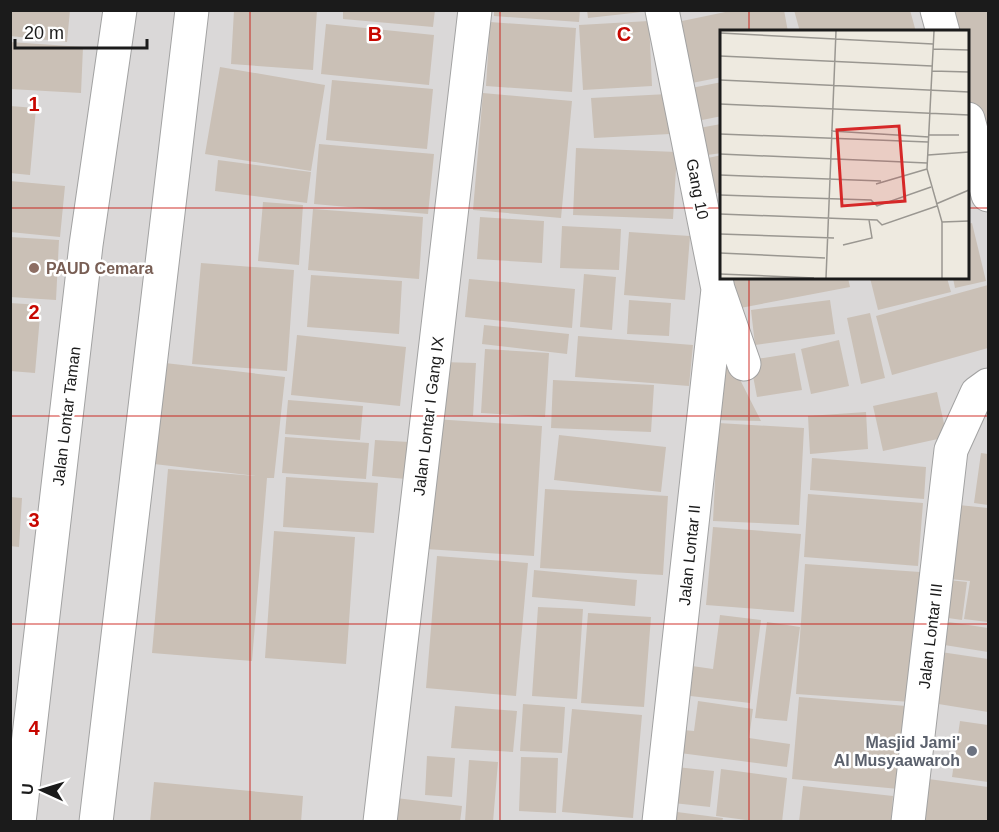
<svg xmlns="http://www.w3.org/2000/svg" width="999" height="832" font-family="Arial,sans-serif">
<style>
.residential{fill:#dad8d8;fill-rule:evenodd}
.building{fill:#cac0b6}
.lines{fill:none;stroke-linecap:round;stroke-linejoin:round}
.minor-casing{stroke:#a2a2a2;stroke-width:35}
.minor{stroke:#fff;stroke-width:33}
.grid{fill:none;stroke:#c70700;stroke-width:1.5;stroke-opacity:0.55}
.education-dot{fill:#8d6e63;stroke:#fff;stroke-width:2}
.worship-dot{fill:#6b7280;stroke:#fff;stroke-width:2}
.labels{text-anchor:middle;stroke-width:5;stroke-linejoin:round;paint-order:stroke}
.street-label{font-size:16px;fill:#1b1b1b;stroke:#fff}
.education-label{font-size:16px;font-weight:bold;fill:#785e54;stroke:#fff;text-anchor:start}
.worship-label{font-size:16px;font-weight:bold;fill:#5b616d;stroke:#fff;text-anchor:end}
.inset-road{fill:none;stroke:#9a9791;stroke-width:1.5}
.view{fill:#d62828;fill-opacity:0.15;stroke:#d62828;stroke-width:3}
.inset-edge{fill:none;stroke:#1b1b1b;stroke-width:3}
.grid-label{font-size:20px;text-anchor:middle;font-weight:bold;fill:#c70700;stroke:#fff;stroke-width:5;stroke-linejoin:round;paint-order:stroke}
</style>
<rect width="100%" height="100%" fill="#eeeae0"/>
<path class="residential" d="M11,11H988V821H11ZM722,32H968V278H722Z"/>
<path class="building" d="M10,10H70L67,42L10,36Z
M234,10H317L313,70L231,64Z
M343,10H435L433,27L343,19Z
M494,10H580L579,22L494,16Z
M587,10H642V12L588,18Z
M735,10H784L788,32H722V77L692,83L682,21Z
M794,10H910L916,32H800Z
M952,10H988V135L968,99V32H956Z
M649,21L652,86L583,90L579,25Z
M490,22L576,28L572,92L486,86Z
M326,24L434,35L429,85L321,74Z
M10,42L83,47L81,93L10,89Z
M220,67L325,85L311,171L205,154Z
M332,80L433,89L427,149L326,140Z
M722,82V116L692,122L686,89Z
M483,93L572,101L561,218L473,210Z
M668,94L670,134L594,138L591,98Z
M10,106L36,108L30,175L10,173Z
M721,124L722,153L692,157L688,130Z
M319,144L434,154L428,214L314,204Z
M576,148L677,152L673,219L573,215Z
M722,155V192L705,195L698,160Z
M218,160L311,172L307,203L215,191Z
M10,181L65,186L60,237L10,232Z
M263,202L303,205L299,265L258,261Z
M313,209L423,217L419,279L308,270Z
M480,217L544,221L542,263L477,259Z
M972,223L986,281L955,288L953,278H968V224Z
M562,226L621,229L619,270L560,268Z
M629,232L690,236L685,300L624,295Z
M10,237L59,240L56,300L10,297Z
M201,263L294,270L287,371L192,364Z
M584,274L616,277L612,330L580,327Z
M311,275L402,281L399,334L307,327Z
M724,278H848L850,287L730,310Z
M870,278H947L951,292L878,310Z
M469,279L575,289L572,328L465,317Z
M988,285V348L892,375L876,316Z
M629,300L671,303L669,336L627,334Z
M830,300L835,334L755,345L751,310Z
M10,303L41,305L35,373L10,371Z
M870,313L885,378L861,384L847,318Z
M484,325L569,334L567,354L482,344Z
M297,335L406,347L400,406L291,395Z
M578,336L693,345L689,386L575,377Z
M839,340L849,386L811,394L801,349Z
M485,349L549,353L545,417L481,413Z
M795,353L802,390L757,397L750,360Z
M713,358H729L761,421L710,420Z
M442,362L476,363L473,416L438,415Z
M165,363L285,377L274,478H267L252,661L152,653L168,469L257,476L154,464Z
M553,380L654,385L651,432L551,428Z
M937,392L947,437L883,451L873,406Z
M288,400L363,406L360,440L285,434Z
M866,412L868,449L810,454L808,416Z
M434,419L542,426L534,556L426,549Z
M718,423L804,428L799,525L713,521Z
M559,435L666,447L661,492L554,480Z
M285,437L369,443L366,479L282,473Z
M375,440L409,442L406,479L372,476Z
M981,453L988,454V505L974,503Z
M812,458L926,467L924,499L810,490Z
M286,477L378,483L374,533L283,527Z
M545,489L668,496L663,575L540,568Z
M808,494L923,503L918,566L804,557Z
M10,497L22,498L19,547L10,546Z
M949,504L988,508V622L964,619L970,581L940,578Z
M713,527L801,534L794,612L706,605Z
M274,531L355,537L346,664L265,658Z
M437,556L528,563L516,696L426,688Z
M805,564L920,572L911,702L796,694Z
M534,570L637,580L635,606L532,597Z
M939,579L967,582L962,620L934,616Z
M538,607L583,609L577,699L532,696Z
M588,613L651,617L644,707L581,703Z
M720,615L761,620L750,703L682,695L685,665L713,669Z
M936,620L988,628V652L932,643Z
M767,622L800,627L787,721L755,718Z
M934,651L988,659V712L926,702Z
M799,697L906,706L899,789L792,779Z
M698,701L753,709L749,738L790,744L787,767L680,753L683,730L694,731Z
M523,704L565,707L562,753L520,751Z
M455,706L517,711L513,752L451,748Z
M572,709L642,715L633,818L562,812Z
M960,721L988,725V782L952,777Z
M427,756L455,758L452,797L425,795Z
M521,757L558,758L556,813L519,811Z
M469,760L498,762L493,822H465Z
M667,766L714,771L710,807L664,802Z
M721,769L787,778L782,822H761L716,816Z
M921,778L988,787V822H915Z
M154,782L303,796L301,822H150Z
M803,786L893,796L891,822H799Z
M396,798L462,806L460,822H393Z
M677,812L723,818L722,822H676Z"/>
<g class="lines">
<defs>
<path id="minor" d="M662,10L718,289L744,364
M937,10L943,32
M968,119L988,195
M19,822L86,245L120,10
M96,822L192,10
M380,822L475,10
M659,822L718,289
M908,822L951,450L977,393L988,385"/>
</defs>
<use href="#minor" class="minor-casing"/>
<use href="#minor" class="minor"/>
</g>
<path class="grid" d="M250,10V822M500,10V822M749,10V32M10,208H722M968,208H988M749,278V822M10,416H988M10,624H988"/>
<circle class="education-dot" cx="34" cy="268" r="6"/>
<circle class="worship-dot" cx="972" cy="751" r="6"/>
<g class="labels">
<g class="street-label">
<text transform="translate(698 189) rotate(79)" y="6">Gang 10</text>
<text transform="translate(66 416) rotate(-83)" y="6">Jalan Lontar Taman</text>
<text transform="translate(428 416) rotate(-83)" y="6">Jalan Lontar I Gang IX</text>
<text transform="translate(689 555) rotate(-84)" y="6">Jalan Lontar II</text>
<text transform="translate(930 636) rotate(-83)" y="6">Jalan Lontar III</text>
</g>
<g class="education-label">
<text x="46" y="274">PAUD Cemara</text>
</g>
<g class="worship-label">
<text x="960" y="748">Masjid Jami'<tspan x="960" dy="18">Al Musyaawaroh</tspan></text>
</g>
</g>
<g transform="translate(720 30)">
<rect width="249" height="249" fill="#eeeae0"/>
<path class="inset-road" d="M214,1L207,139L222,192V248M0,3L213,14M213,19L249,20M0,26L212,36M212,41L249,42M0,50L249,62M0,74L249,85M111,101L209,107M0,104L208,112M209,105H239M0,124L207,133M208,125L249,122M0,145L161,151M156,154L207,139M0,165L151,170L157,176L211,157M216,174L249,160M0,184L157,190L162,195L217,176M222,192L249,191M0,204L114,208M123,215L152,208L149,190M0,223L105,228M0,244L94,248M106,248L116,1"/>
<path class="view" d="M179,96L185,171L122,176L117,100Z"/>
<rect width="249" height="249" class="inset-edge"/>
</g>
<g class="grid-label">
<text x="375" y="41">B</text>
<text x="624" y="41">C</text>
<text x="34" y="111">1</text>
<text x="34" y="319">2</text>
<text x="34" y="527">3</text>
<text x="34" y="735">4</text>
</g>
<rect width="999" height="832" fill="none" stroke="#1b1b1b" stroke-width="24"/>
<g transform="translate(42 790) rotate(274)" stroke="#ffffff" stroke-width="4.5" paint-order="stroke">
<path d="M0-4.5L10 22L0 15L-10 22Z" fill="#1b1b1b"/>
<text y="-9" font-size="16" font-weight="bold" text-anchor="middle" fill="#1b1b1b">U</text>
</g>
<path d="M15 39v9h132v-9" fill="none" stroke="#1b1b1b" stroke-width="3"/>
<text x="24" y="39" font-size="18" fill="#1b1b1b" stroke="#ffffff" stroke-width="4.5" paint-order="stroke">20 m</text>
</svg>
